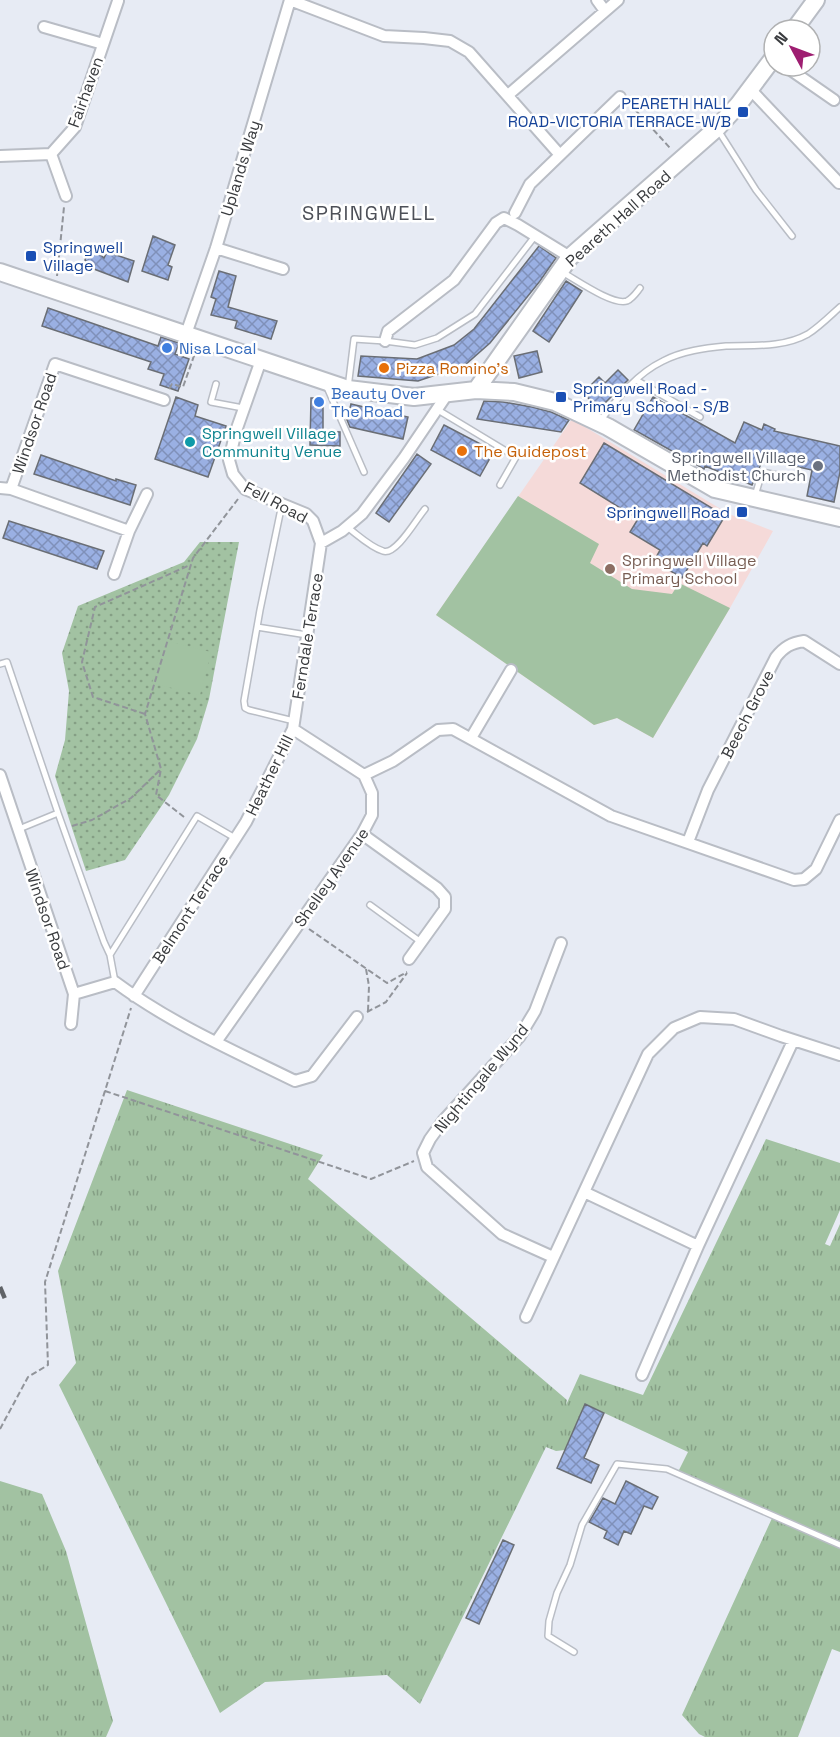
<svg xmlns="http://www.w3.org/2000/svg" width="840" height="1737" font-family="'Space Grotesk',sans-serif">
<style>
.education{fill:#f5dad9}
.grass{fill:url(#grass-tufts)}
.park{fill:url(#park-dots)}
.pitch{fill:#a2c2a2}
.building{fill:url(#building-cross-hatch);stroke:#6a6e75;stroke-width:1.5}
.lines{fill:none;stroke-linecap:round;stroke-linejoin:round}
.lane-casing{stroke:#b9bdc5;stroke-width:8}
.street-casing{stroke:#b9bdc5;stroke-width:14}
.secondary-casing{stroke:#b9bdc5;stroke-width:20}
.path{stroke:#91949a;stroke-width:2;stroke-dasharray:6 3;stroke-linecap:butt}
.lane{stroke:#fff;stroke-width:5}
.street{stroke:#fff;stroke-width:10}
.secondary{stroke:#fff;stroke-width:16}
.rail{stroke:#606367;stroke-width:4.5;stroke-dasharray:12 6;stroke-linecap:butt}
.transit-dot{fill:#1a4fb4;stroke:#fff;stroke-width:2}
.shop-dot{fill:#3f7fe0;stroke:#fff;stroke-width:2}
.food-dot{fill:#e8710a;stroke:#fff;stroke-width:2}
.culture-dot{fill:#0f9aa8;stroke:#fff;stroke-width:2}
.worship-dot{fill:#6b7280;stroke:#fff;stroke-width:2}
.education-dot{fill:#8d6e63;stroke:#fff;stroke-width:2}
.labels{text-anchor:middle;stroke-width:5;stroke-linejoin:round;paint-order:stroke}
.street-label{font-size:16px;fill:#393b3e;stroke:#fff}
.transit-label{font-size:16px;fill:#164399;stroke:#fff;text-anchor:end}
.shop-label{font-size:16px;fill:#366cbe;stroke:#fff;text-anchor:start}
.food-label{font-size:16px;fill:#c56008;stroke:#fff;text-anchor:start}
.culture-label{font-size:16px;fill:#0d838f;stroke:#fff;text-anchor:start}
.worship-label{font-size:16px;fill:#5b616d;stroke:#fff;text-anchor:end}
.education-label{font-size:16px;fill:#785e54;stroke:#fff;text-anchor:start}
.quarter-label{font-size:20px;letter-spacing:1.5px;fill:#4d5058;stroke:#fff}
</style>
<defs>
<pattern id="grass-tufts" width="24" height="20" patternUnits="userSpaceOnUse" patternTransform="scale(1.5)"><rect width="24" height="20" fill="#a2c2a2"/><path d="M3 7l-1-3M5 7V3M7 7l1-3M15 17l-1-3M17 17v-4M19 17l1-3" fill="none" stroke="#859f85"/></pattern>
<pattern id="park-dots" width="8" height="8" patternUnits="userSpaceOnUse" patternTransform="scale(1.5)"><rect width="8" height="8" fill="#a2c2a2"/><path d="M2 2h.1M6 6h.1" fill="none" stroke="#859f85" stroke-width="1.8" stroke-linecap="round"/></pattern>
<pattern id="building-cross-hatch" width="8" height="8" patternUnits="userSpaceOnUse" patternTransform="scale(1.5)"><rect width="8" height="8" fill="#9ab0e3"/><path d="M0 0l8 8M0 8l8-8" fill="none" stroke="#7f90b9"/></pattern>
</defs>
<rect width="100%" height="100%" fill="#e7ebf4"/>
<path class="education" d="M572,419L729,514L773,531L730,608L653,738L617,718L594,725L436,615Z"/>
<path class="grass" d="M127,1090L323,1155L308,1179L567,1400L566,1405L580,1374L643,1395L766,1139L840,1163V1210L825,1244L830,1246L840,1224V1652L832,1649L798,1737H705L699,1734L682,1715L773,1516L677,1474L688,1452L585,1404L565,1450L556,1451L546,1447L420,1704L387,1675L265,1682L220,1713L59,1385L76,1363L58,1271Z
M0,1481L42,1494L66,1551L113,1721L106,1737H0Z"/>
<path class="park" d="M200,542H239L209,699L197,739L169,795L125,860L86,871L55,776L65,740L69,691L62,653L78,606L184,562Z"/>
<path class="pitch" d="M518,496L599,544L590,563L632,589L672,594L679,583L730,608L653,738L617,718L594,725L436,615Z
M163,640L211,652L200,695L152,683Z"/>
<path class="building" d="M153,236L175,245L168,265L172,267L168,280L142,271Z
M90,245L104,258L107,252L134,261L128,282L94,269L85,260Z
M539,246L556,258L540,281L490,343L465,365L418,381L358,376L361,356L417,359L454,345L474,329Z
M219,271L236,276L228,307L277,321L271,339L235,328L237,321L211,315L216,299L211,297Z
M566,281L582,291L549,342L533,331Z
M48,308L158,346L161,337L179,343L175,354L189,359L178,391L160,385L164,374L148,369L151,362L42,326Z
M537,351L542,372L519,378L514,356Z
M618,370L628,380L599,409L583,393L599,377L605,383Z
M176,397L198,405L195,416L226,426L208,477L155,459Z
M653,397L735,443L744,422L762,430L764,424L775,429L774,431L840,446V472L834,502L807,496L812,470L763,459L752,485L705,466L704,469L638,432L634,430Z
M311,398H323V431L340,432V446L310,445Z
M484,401L503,402L532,407L551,412L569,420L561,432L477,419Z
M351,404L408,417L403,439L350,427L347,420Z
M444,425L494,451L480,476L431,450Z
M604,443L725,516L707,546L703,543L682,578L654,561L660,550L630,532L638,519L580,483Z
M417,454L431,464L389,522L376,513Z
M41,455L116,481V479L136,485L130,505L34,474Z
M9,521L104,551L97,569L3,538Z
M585,1404L604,1413L584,1458L599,1465L591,1483L557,1468Z
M626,1481L658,1497L652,1509L644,1506L631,1534L624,1531L618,1545L604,1538L607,1531L589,1522L603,1498L615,1504Z
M503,1540L514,1545L479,1624L466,1618Z"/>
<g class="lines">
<defs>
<path id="lane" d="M718,130L756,190L792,236
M562,272C575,279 613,306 627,301C633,298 636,293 640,288
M636,380L700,417
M216,384L211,402L243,408
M326,385L364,472
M348,388L354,339L385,341L415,345L437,338L475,314L535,236
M438,410L516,457L500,485
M600,421C618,398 636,374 663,361C682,351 705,348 726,346C753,345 783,348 808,334C819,327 830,316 840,307
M755,496L762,472L792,478
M282,504L260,610L244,701L245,708L249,710L294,721
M347,527C358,535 370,547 383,551C396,556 417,518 425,509
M257,627L307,635
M0,664L7,662L58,813
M19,829L58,813L104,942L110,955
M370,905L421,942
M115,982L110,955L197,816L235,838
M574,1652L548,1636L549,1621L557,1593L570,1565L582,1525L617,1464L667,1469L840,1545"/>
<path id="street" d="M597,0L605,11
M44,27L103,44
M785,66L834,100
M750,89L839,183
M508,95L618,0
M51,154L66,196
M0,156L51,154L75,127L118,1
M515,213L530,184L620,97
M216,248L283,269
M186,334L216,248L290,0L384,36L424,38L450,41L469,52L560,155
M385,341L388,331L454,280L496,223L504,218L518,225L570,257
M0,488L11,489L129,531L147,494
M11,489L55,364L164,400
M321,543L342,531L362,514L404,458L448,393
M114,574L129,531
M471,738L511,670
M0,775L74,994L71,1024
M364,775L393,761L438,730L453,729L611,816L794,880L804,879L816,869L840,820
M362,834L437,888L445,897V909L409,959
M688,842L708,790L776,657C784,647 791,643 804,641L840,664
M74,994L115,982C170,1023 234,1051 295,1081L312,1076L357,1017
M134,996L246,822L293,729L321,543L313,521L306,514L245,489L233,474L229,460L236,431L261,360
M216,1042L362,834L372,815V793L364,775L293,729
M584,1192L698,1246L642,1375
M698,1246L793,1041
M553,1257L502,1234L427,1167L423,1153L430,1139L443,1121L520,1036L535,1011L561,943
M526,1317L648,1054L674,1028L700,1017L734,1019L781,1036L840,1055"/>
<path id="secondary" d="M794,30L816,0
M0,272L348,389L414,397L476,390L514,392L555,402L608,427L715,489L840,518
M476,390L570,257L717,128L738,105L774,57"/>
</defs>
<use href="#lane" class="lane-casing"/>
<use href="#street" class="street-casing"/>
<use href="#secondary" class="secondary-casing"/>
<path class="path" d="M629,103L670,148
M57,276L64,207
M169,389L172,384L183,387L195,353
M145,714L93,697L82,662L95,607L190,565
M184,817L156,795L161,769L145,714L193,558L238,499
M72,826L92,820L131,798L161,769
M309,929L387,983L407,972
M366,969L369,986L368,1011
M367,1012L386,1002L407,973
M105,1091L371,1179L414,1161
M0,1429L28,1377L48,1365L45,1282L131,1008"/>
<use href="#lane" class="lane"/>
<use href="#street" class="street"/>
<use href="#secondary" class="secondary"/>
<path class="rail" d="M0,1287L6,1301"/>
</g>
<g class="transit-dot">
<rect x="737" y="106" width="12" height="12" rx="3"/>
<rect x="25" y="250" width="12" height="12" rx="3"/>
<rect x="555" y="391" width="12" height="12" rx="3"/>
<rect x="736" y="506" width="12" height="12" rx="3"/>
</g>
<g class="shop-dot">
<circle cx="167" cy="348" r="6"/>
<circle cx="319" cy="402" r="6"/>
</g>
<g class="food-dot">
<circle cx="384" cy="368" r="6"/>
<circle cx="462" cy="451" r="6"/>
</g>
<circle class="culture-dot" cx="190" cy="442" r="6"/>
<circle class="worship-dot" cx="818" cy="466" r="6"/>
<circle class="education-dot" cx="610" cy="569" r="6"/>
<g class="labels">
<g class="street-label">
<text transform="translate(85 92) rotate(-70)" y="6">Fairhaven</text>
<text transform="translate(240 168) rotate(-73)" y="6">Uplands Way</text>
<text transform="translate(618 218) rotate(-42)" y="6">Peareth Hall Road</text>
<text transform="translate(34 423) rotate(-71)" y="6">Windsor Road</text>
<text transform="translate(276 502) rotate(28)" y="6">Fell Road</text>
<text transform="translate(307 636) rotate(-81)" y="6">Ferndale Terrace</text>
<text transform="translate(747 714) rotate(-63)" y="6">Beech Grove</text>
<text transform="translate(269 775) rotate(-64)" y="6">Heather Hill</text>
<text transform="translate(331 877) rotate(-55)" y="6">Shelley Avenue</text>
<text transform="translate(190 909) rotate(-57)" y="6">Belmont Terrace</text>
<text transform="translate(48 919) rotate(71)" y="6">Windsor Road</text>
<text transform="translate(481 1078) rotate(-50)" y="6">Nightingale Wynd</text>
</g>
<g class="transit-label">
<text x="731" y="109">PEARETH HALL<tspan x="731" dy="18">ROAD-VICTORIA TERRACE-W/B</tspan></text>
<text x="43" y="253" text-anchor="start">Springwell<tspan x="43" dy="18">Village</tspan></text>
<text x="573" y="394" text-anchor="start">Springwell Road -<tspan x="573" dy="18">Primary School - S/B</tspan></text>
<text x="730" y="518">Springwell Road</text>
</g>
<g class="shop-label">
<text x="179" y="354">Nisa Local</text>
<text x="331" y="399">Beauty Over<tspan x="331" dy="18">The Road</tspan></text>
</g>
<g class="food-label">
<text x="396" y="374">Pizza Romino's</text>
<text x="474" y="457">The Guidepost</text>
</g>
<g class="culture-label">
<text x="202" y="439">Springwell Village<tspan x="202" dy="18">Community Venue</tspan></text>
</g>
<g class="worship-label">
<text x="806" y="463">Springwell Village<tspan x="806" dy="18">Methodist Church</tspan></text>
</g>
<g class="education-label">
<text x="622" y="566">Springwell Village<tspan x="622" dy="18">Primary School</tspan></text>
</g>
<g class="quarter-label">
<text x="369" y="220">SPRINGWELL</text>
</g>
</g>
<g transform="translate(792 48) rotate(311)"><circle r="28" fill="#ffffff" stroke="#b0b1b2" stroke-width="1.5"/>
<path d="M0-4.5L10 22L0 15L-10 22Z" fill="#9e1e71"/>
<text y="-9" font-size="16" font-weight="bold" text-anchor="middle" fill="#393b3e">N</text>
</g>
</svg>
